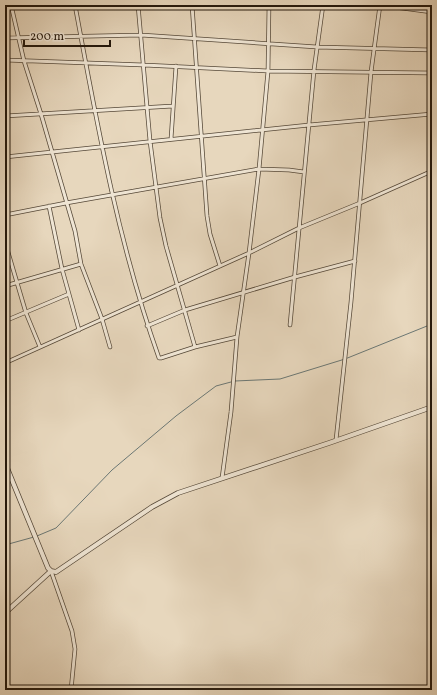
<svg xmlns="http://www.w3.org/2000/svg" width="437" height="695" font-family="Vollkorn,serif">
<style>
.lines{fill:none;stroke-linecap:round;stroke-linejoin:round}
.stream{stroke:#6b7774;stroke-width:1}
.minor-casing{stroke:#554838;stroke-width:4.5}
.tertiary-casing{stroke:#554838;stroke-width:5.5}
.minor{stroke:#efe5d4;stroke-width:3}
.tertiary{stroke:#efe5d4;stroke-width:4}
</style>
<rect width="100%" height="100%" fill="#e7d7bd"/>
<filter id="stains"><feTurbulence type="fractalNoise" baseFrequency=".005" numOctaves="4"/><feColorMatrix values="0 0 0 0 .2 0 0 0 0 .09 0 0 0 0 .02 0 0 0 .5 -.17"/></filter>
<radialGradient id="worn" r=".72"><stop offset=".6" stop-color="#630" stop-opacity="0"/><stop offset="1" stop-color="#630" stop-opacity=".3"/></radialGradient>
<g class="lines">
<path class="stream" d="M235,381L280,379L345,359L432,324
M37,536L56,528L112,470L176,416L216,386L231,382
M5,545L34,537"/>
<defs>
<path id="minor" d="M11,5L24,61L41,114L75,231L81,264L102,319L110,347
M75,5C97,124 118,243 159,358H161L195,347L237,337
M138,5L150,141L160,218L166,246L195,347
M192,5L207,216L210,234L220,266
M379,5L432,12
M5,38L141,35L317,47L432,50
M5,60L144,65L268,71L432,73
M5,116L173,106
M171,139L176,66
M5,157L309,125L432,114
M432,165V191
M49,206L62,269L79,330
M5,215L66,203L259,169L289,170L304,172
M432,228V209
M5,242L26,313L40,347
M5,286L81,264
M5,321L69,294
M290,325L314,70L323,5
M147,326L185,310L295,277L355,261
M5,363L249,253L299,228L360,203L432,171
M336,440L351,302L371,72L380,5
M222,478L231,412L237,337L249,253L259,169L268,71L269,5
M51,571L72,631L75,649L71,690"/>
<path id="tertiary" d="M5,463L48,568L51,571L56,572L152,507L178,493L329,443L432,407
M5,613L51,571"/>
</defs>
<use href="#minor" class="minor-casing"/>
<use href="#tertiary" class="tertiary-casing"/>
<use href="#minor" class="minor"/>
<use href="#tertiary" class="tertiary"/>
</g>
<rect width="437" height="695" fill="none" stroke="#e7d7bd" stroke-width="20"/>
<rect x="6" y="6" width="425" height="683" fill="none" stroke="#24180c" stroke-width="2"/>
<rect x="10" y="10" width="417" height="675" fill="none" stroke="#24180c"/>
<path d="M24 40v6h86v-6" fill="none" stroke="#24180c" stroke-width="2"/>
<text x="30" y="40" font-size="12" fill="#24180c" stroke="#efe5d4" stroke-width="3" paint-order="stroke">200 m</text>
<rect width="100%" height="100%" filter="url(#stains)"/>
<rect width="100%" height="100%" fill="url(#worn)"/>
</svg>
